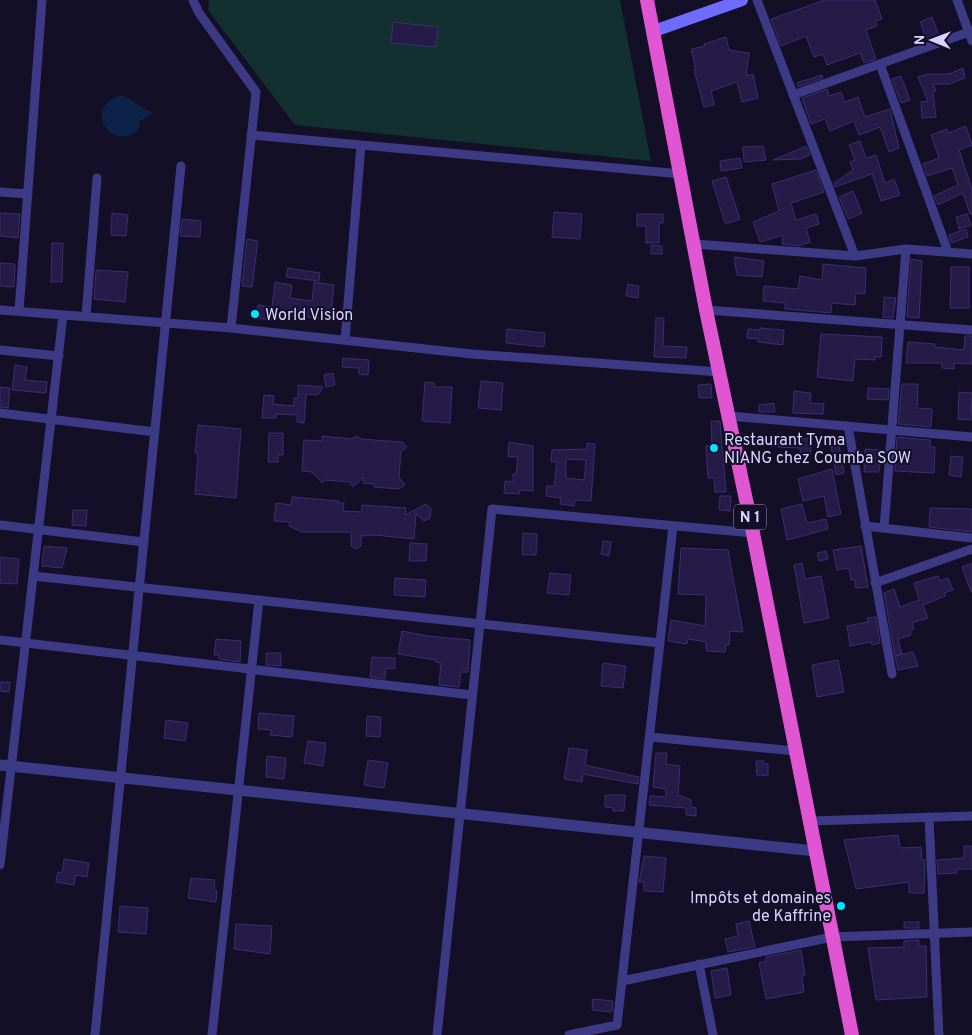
<svg xmlns="http://www.w3.org/2000/svg" width="972" height="1035" font-family="Overpass,sans-serif">
<style>
.green{fill:#12302f}
.water{fill:#0c2248}
.building{fill:#241b47;stroke:#3b2d73;fill-rule:evenodd}
.lines{fill:none;stroke-linecap:round;stroke-linejoin:round}
.minor{stroke:#3d3a85;stroke-width:9}
.tertiary{stroke:#3d3a85;stroke-width:11}
.secondary{stroke:#6f6bff;stroke-width:12}
.trunk{stroke:#e055d1;stroke-width:14}
.poi-dot{fill:#00e5ff;stroke:#130f26;stroke-width:2}
.labels{text-anchor:middle;stroke-width:4;stroke-linejoin:round;paint-order:stroke}
.shield{fill:#130f26;stroke:#9e99be;stroke-width:1}
.shield-label{font-size:15px;font-weight:bold;fill:#d9d4ff}
.poi-label{font-size:16px;fill:#d9d4ff;stroke:#130f26;text-anchor:start}
</style>
<rect width="100%" height="100%" fill="#130f26"/>
<path class="green" d="M209,0H620L651,161L295,125L208,10Z"/>
<path class="water" d="M123,95L152,113L140,121L138,131C135,132 130,136 127,136C103,141 87,103 123,95Z"/>
<path class="building" d="M825,0H875L882,19L875,21L877,26L866,30L876,59L864,63L860,53L827,65L823,54L814,57L806,36L781,46L771,19Z
M932,17L939,36L927,40L920,22Z
M393,22L438,27L436,47L391,43Z
M726,37L729,50L749,53L746,76L753,74L758,98L742,102L737,82L711,91L714,105L704,107L694,70L696,69L691,49L705,46L704,44Z
M963,68L965,78L949,84H933L936,91L933,92L936,117L922,118L921,102L928,101L918,77L927,74H949Z
M822,75L823,78L798,87L797,83Z
M901,76L910,100L901,103L892,79Z
M827,89L829,96L841,92L845,102L858,97L865,117L890,109L899,148L889,152L880,127L859,135L854,121L830,131L825,119L811,124L802,98Z
M966,126L972,145L959,150L972,189V214H970L963,193L938,205L934,196L958,185L952,168L927,176L923,164L939,158L931,135L947,129L948,133Z
M860,141L866,158L876,155L885,183L894,179L900,195L881,201L872,174L835,187L834,183L853,170L850,162L855,160L849,145Z
M763,146L766,160L744,162L743,147Z
M806,146L810,155L800,159L773,160Z
M740,158L742,168L721,171L720,161Z
M816,170L824,192L791,203L796,220L816,214L819,224L806,228L810,242L799,246L782,244L783,235L760,242L753,222L779,211L772,184Z
M726,177L740,219L729,223H725L712,181Z
M853,191L862,213L848,219L839,197Z
M554,212L582,214L580,239L552,237Z
M0,213L20,214L18,238L0,236Z
M112,213L128,215L126,236L111,235Z
M637,214H663V223H659V243H646V226H637Z
M967,214L971,225L959,229L956,217Z
M182,219L201,221L200,237L180,236Z
M966,229L968,237L951,243L949,235Z
M247,239L258,241L252,287L242,286Z
M52,243H63L62,282H51Z
M651,245L662,246V254H651Z
M734,257L764,261L762,277L737,275Z
M911,259L922,261L919,318L907,317Z
M0,263L15,264L14,287L0,286Z
M823,264L866,268L865,294L856,293L855,305L832,303L831,313L785,309V303L763,301L764,286L798,289L800,276L822,280Z
M951,267H969V308H950Z
M288,268L320,273L319,281L286,277Z
M96,270L128,272L125,302L94,299Z
M275,282L292,285L290,298L312,301L314,282L334,285L330,320L277,313L276,321L256,318L258,305L272,307Z
M628,284L639,286L638,298L626,296Z
M884,297L896,298L893,318L883,317Z
M656,318H664L663,346L687,347L686,358L654,357Z
M760,328L784,330L783,345L758,342V339L747,338L748,329L759,330Z
M507,329L545,333L544,347L506,343Z
M821,334L882,337L881,357H875V360L855,359L853,381L817,377Z
M965,336H972V364L954,363V369L942,368V363H906L908,342L935,344V347L964,350Z
M343,358L369,360L368,375L359,374V368L342,367Z
M15,365L27,367L25,380L47,382L46,393L12,390Z
M333,373L335,385L326,387L324,375Z
M481,381L503,383L501,410L478,408Z
M425,382L434,383V387H452L450,423L422,421Z
M711,384L712,398H699L698,385Z
M902,384H918L917,408L932,409L931,427L898,424Z
M298,385L323,387L318,395L306,394L304,423L297,422V415L276,414V418H262L264,395L274,396L273,404L294,406V398H298Z
M0,387L10,388L8,408L0,407Z
M868,388L889,389L888,400L867,399Z
M794,391L811,393L810,403L824,404L823,414L793,413Z
M959,392L972,393L971,420L958,419Z
M774,403L775,412H759V405Z
M711,421H720L726,492H715L714,478H708L706,446L712,445Z
M198,425L241,429L236,498L195,494L198,454L195,453Z
M269,433H283V455H278V462H268Z
M322,436L352,439L357,436L361,439L402,442L407,447L401,452L399,477L405,485L399,489L374,487V484L363,483L364,477L353,487L349,482L325,480L322,483L312,472L302,471L304,440L322,441Z
M897,437L930,440V447H935L934,473L895,471Z
M779,438L787,439V442L809,438L811,452L801,454L800,448L778,447Z
M838,439L844,473L836,475L830,440Z
M509,442L533,446V491L520,490L519,494L504,493L505,481L513,482V474H516L518,457H508Z
M587,443L595,444L591,501L575,500L574,506L560,504L561,498L546,496L547,486H554L557,462H551L552,450L587,449ZM566,459L586,460L584,480L566,478Z
M865,449L880,450L879,472H864Z
M951,456L963,457L961,477L949,475Z
M832,469L841,514L828,517L824,496L803,501L798,479Z
M720,496H731L730,511L719,510Z
M292,497L339,501L337,503H344L343,511L361,512L362,505L406,508L405,515L426,504L431,508L430,518L424,521L416,514L414,539L375,535L361,536V546L356,549L351,546V532H302L289,526L290,522L274,521L276,503L291,505Z
M802,504L807,523L826,519L828,529L787,540L781,509Z
M930,508L972,509V532L929,527Z
M73,510H87L86,526L72,525Z
M523,533L537,534L536,555H522Z
M603,541L611,542L609,556L601,554Z
M410,543L427,544L426,561H409Z
M44,546L67,548L62,568L42,566Z
M861,546L868,587L856,588L854,579L851,580L849,568L837,570L833,550Z
M681,548L728,550L743,632L730,631L729,645H726L725,652L706,651V642L688,639L687,644L668,641L671,620L705,626L706,595L678,594Z
M826,551L828,559L819,561L817,553Z
M0,557L19,559L17,584L0,583Z
M802,563L805,579L821,576L829,618L804,623L794,565Z
M972,563V592H971L962,567Z
M550,573L571,575L569,595L547,593Z
M938,576L940,581L948,578L953,590L944,593L945,596L923,605L928,618L912,623L914,629L910,631L911,635L898,639L902,654L895,656L884,593L894,589L900,607L919,600L914,583Z
M395,578L426,580L425,597L394,595Z
M876,617L880,643L872,645L871,642L850,646L847,626L868,622L867,618Z
M402,631L428,636L470,640L468,672H461L459,687L439,685L441,663L436,662V660L398,654Z
M216,639L241,641L240,662L219,659V655H214Z
M913,652L918,666L898,670L895,656Z
M266,653H281V666L266,665Z
M372,657L395,658V669L386,668L385,679L370,677Z
M838,660L844,692L817,697L812,665Z
M603,663L626,666L623,688L601,686Z
M0,682H10L9,692L0,691Z
M259,713L294,716L292,737L270,735L271,730L258,729Z
M367,716L381,717L380,737L366,736Z
M166,720L188,723L185,741L164,738Z
M308,741L326,743L323,766L304,763Z
M569,748L587,750L585,765L639,777L638,784L583,774L582,782L564,779Z
M656,753H667L666,764L680,766L678,795L691,800V807L696,808V816L686,815V808L649,805L650,796L666,797V789L653,787Z
M267,756L286,758L284,779L266,777Z
M368,760L388,763L384,788L364,785Z
M756,761H764V764H768V775L757,776Z
M605,795H625L624,811H613V808L605,807Z
M898,835L900,848L921,847L922,860H925L924,893H909V882L856,889L844,840Z
M964,846H972V869H957V873L938,874L937,860L964,858Z
M644,856L666,858L663,892L644,891V882H639Z
M64,859L89,863L87,877L76,875L74,885L56,882L58,872L62,873Z
M191,878L215,880L214,890H217L216,902L188,898Z
M120,906L148,908L146,934L118,932Z
M749,921L755,947L728,952L725,939L738,936L736,924Z
M904,922H919V928H904Z
M236,924L272,926L270,954L234,949Z
M919,940V946H926L927,997L876,1000L868,948L904,947V941Z
M801,950L805,975L802,976L804,992L766,999L759,963L766,961V957Z
M727,968L731,995L715,998L711,971Z
M593,999L613,1001L612,1012L592,1010Z"/>
<g class="lines">
<path class="minor" d="M193,0L199,13L256,92L231,328
M757,0L855,256
M957,0L972,41
M880,64L948,252
M793,95L972,31
M251,135L682,174
M0,192L28,194
M695,244L855,256L906,249L972,254
M0,310L231,328L472,354L720,372
M706,310L972,330
M19,311L42,0
M86,316L97,178
M345,340L361,145
M0,350L59,356
M0,413L155,432
M729,416L972,437
M848,426L892,674
M0,525L144,542
M865,526L972,538
M884,528L906,249
M33,576L660,643
M875,583L972,549
M0,640L472,695
M650,737L795,751
M929,817L939,1035
M809,821L972,816
M0,865L63,315
M699,964L713,1035
M622,981L832,937L972,932
M95,1035L181,166
M212,1035L259,600
M437,1035L492,509L753,533
M569,1035L617,1025L673,526"/>
<path class="tertiary" d="M0,765L815,851"/>
<path class="secondary" d="M654,31L742,0"/>
<path class="trunk" d="M647,0L706,310L753,533L852,1035"/>
</g>
<g class="poi-dot">
<circle cx="255" cy="314" r="5"/>
<circle cx="714" cy="448" r="5"/>
<circle cx="841" cy="906" r="5"/>
</g>
<g class="labels">
<rect class="shield" x="734" y="504.5" width="32" height="25" rx="4"/>
<g class="shield-label">
<text x="750" y="522">N 1</text>
</g>
<g class="poi-label">
<text x="265" y="320">World Vision</text>
<text x="724" y="445">Restaurant Tyma<tspan x="724" dy="18">NIANG chez Coumba SOW</tspan></text>
<text x="831" y="903" text-anchor="end">Impôts et domaines<tspan x="831" dy="18">de Kaffrine</tspan></text>
</g>
</g>
<g transform="translate(932 40) rotate(271)" stroke="#130f26" stroke-width="4" paint-order="stroke">
<path d="M0-4L9 19L0 12L-9 19Z" fill="#d9d4ff"/>
<text y="-8" font-size="14" font-weight="bold" text-anchor="middle" fill="#d9d4ff">N</text>
</g>
</svg>
